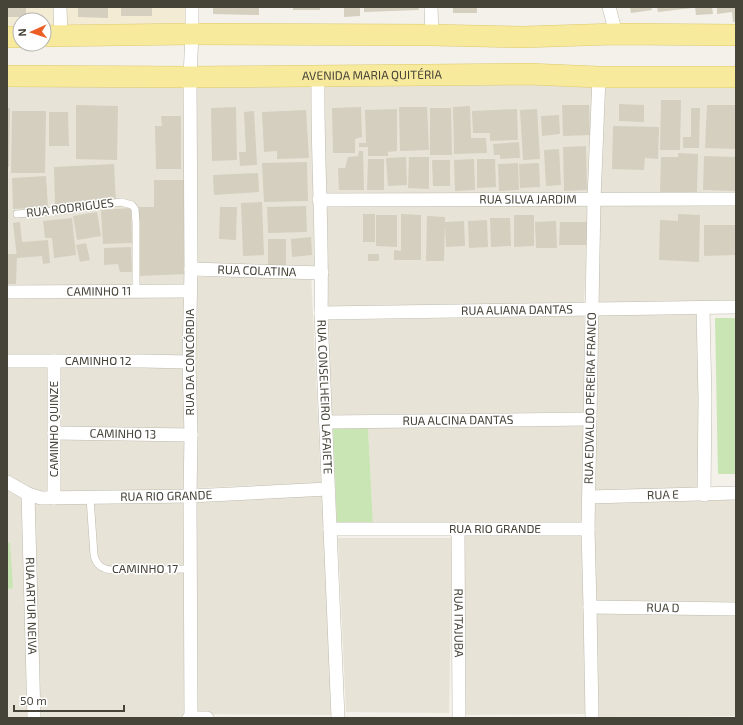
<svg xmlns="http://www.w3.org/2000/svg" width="743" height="725" font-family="'Exo 2',sans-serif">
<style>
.residential{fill:#e7e4d7}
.commercial{fill:#f4ebd5}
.green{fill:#c9e5b4}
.building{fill:#d4cfbf}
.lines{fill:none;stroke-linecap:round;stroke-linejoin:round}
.service-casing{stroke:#bebaac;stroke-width:8}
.minor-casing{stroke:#bebaac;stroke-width:14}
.primary-casing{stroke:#ddca6d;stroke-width:22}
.service{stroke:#fff;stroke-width:7}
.minor{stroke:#fff;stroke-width:13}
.primary{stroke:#f8ea9d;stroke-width:21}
.labels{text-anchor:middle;stroke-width:3;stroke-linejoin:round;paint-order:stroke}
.street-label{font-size:12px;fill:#464338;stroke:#fff}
</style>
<rect width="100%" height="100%" fill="#f3f1e9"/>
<path class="residential" d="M317,77L319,268L191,269V79Z
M601,78H736V197H596Z
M322,80L593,82L588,194L323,193Z
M7,83H185L186,286L7,290Z
M323,201L589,206L584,303L326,307Z
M736,204V302L597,303L600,205Z
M311,274L321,483L196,488L191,435L196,364L195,277Z
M7,295H185L184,358L7,356Z
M701,310L703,493L590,496L594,311Z
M584,316V412L331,415L329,320Z
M7,365H49L51,493L29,490L7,477Z
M58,365L185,367L186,431L58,429Z
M584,426L581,529L373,524L368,428Z
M56,435L190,437L189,495L56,496Z
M7,485L25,496L31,718H7Z
M324,494L334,715L195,714L194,500Z
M736,495V608L591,606L590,497Z
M29,496L89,499L94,555L102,567L190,570V717L35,718Z
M189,497V568L113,570L98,564L92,501Z
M462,534H583L586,714L463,715Z
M338,538H452L449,713L346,712Z
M591,608L736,610V716L592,717Z"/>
<path class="commercial" d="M7,7H55L56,30H44V20H20V30H7Z
M63,7H187L188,27L64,32Z"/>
<path class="green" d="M715,318H736V474H718Z
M368,428L373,524L337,523L333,429Z
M7,543H10L13,588L7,589Z"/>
<path class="building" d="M7,7H26V17H7Z
M78,7H108V18L78,17Z
M121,7H152V16H121Z
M213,7H259V15L213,14Z
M293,7H320V10H293Z
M344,7H360V16L344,17Z
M364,7H418L419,10L364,12Z
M453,7H477V13H453Z
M630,7H651L652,10L631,13Z
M657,7H692V8L658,12Z
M695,7H712L713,14L696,15Z
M717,7H736V22H733L732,12L717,14Z
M661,100H681L680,150H660Z
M619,104L644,105V122L619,121Z
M76,105L118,106L117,160L76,159Z
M562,105H589L590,135L563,136Z
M707,105H736V149L705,148Z
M470,106L471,138H486L487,153L454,154L453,107Z
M236,107L237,160L212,161L211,108Z
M361,107L362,137L355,139V153H333L332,108Z
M399,107H427L429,150L400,151Z
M7,108H10L9,167H7Z
M430,108H451L452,155H430Z
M691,108H700L699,148H683V137H691Z
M397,109V151L388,152V156H368V147H359V143H366L365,110Z
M517,109L518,140L490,141V133H473L472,111Z
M537,109L540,159L523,160L520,110Z
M306,110L309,158L277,159V151L264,152L262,112Z
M12,111H46L45,173H11Z
M254,111L257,165L240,166L239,152H246L244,112Z
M49,112H68L69,146H49Z
M559,115L560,134L542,136L541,116Z
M161,116H181V169H156L155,126H162Z
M613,126L659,127L658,159L645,158L644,170L612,169Z
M519,142L520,158L500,159V155H494L493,144Z
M586,146L587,190L564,191L563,147Z
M559,149L561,185L546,186L544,150Z
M359,151H363L364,190H339L338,168H345L348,157L358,156Z
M678,153L698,154L697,193L660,192L661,157H678Z
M704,156L736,157V191L703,190Z
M406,157L407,185L388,186L386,158Z
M409,157H429V189L408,188Z
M368,159H384V190H367Z
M474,159L475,190L455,191L454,160Z
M477,159H495L496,187L477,188Z
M432,160H450V186H433Z
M307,162L308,201L264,202L262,163Z
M518,163L519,190L499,191L498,164Z
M539,163L540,187L520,188L519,164Z
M114,164L116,202L55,205L54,167Z
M258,173L259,192L214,195L213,175Z
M46,176L48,207L13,209L12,178Z
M154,180H184L187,274L138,276L136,207H154Z
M262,202L264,255L243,256L241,203Z
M306,206L307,232L268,233L267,207Z
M220,207H237L236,240L219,239Z
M131,208L132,243L103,244L101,210Z
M97,212L101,236L77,240L73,216Z
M363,214H375V242H363Z
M401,214L421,215V260H394V250L401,251Z
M678,214L700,215L699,262L659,260L660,220L678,221Z
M376,215H397V247L376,246Z
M514,215H534V246L514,247Z
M427,216L445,217V222L464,221L465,246L446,247L445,223L444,261H426Z
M72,218L76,255L54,258L52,238H45L43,221Z
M490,218H510L511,246L491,247Z
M487,220L488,247L469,248L468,221Z
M556,221L557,248H536L535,222Z
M20,222L22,242L48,240L50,263L43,264L42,256L17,258L13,223Z
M560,222H588L587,245H559Z
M704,225H736V255L704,256Z
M311,237L312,255L292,257L291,239Z
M268,239H286V265H268Z
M86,243L90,260L80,262L76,245Z
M131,247L132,272H120L118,264L104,265V248Z
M7,254H17L16,284H7Z
M368,254H379V261H368Z"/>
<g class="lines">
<defs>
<path id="service" d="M17,214L64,210L121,202L132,205L135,209L136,223V292
M90,498L94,555C96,565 102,569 112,570L190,569"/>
<g id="minor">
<path d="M60,7L61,36"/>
<path d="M431,7L432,35"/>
<path d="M609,7L616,34"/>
<path id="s1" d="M318,76C317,155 323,234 321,313L338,718"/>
<path id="s2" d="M319,200L736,199"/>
<path id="s3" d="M191,269L322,273"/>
<path id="s4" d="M7,292L190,291"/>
<path d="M703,308L705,399L704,495"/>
<path id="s5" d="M321,313L736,307"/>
<path id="s6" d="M7,361H142L189,362"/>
<path d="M54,361V498"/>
<path id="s7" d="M326,422L590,419"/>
<path id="s8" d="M54,433L191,435"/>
<path id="s9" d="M7,482L28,494L41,498L190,496L328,489"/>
<path id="s10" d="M28,494L34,718"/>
<path id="s11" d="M589,497L736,493"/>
<path id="s12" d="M330,529H588"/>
<path id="s13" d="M458,529L459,718"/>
<path id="s14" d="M590,607L736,609"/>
<path d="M189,718H207"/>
<path d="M191,718L190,496L191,435L189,362L191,269L190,77L192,34V7"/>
<path id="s15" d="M592,718L590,607L588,529L594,199L599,77"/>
</g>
<g id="primary">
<path d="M44,36L192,34L432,35L523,37L616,34L736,35"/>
<path d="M7,37H20"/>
<path id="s16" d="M7,76L190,77L528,74L599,77H736"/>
</g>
</defs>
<use href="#service" class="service-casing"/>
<use href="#minor" class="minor-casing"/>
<use href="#primary" class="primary-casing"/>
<use href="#service" class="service"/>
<use href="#minor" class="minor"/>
<use href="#primary" class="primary"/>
</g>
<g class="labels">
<g class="street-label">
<text dy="4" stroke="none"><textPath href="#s16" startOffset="365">AVENIDA MARIA QUITÉRIA</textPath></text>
<text dy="4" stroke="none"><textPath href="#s2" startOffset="209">RUA SILVA JARDIM</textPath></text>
<text transform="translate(70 208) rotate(-7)" y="4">RUA RODRIGUES</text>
<text dy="4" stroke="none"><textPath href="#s3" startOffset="66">RUA COLATINA</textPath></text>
<text dy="4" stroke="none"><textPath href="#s4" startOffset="92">CAMINHO 11</textPath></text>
<text dy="4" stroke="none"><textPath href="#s5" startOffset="196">RUA ALIANA DANTAS</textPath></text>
<text dy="4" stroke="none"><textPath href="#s6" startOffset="91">CAMINHO 12</textPath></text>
<text transform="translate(190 362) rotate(-90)" y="4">RUA DA CONCÓRDIA</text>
<text dy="4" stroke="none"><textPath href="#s1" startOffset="321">RUA CONSELHEIRO LAFAIETE</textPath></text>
<text dy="4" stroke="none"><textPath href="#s15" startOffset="320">RUA EDVALDO PEREIRA FRANCO</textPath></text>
<text dy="4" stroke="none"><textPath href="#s7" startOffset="132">RUA ALCINA DANTAS</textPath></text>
<text transform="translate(54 429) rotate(-90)" y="4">CAMINHO QUINZE</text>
<text dy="4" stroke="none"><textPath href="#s8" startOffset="69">CAMINHO 13</textPath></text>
<text dy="4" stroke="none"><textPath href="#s9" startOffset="163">RUA RIO GRANDE</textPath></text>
<text dy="4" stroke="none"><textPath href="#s11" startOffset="74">RUA E</textPath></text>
<text dy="4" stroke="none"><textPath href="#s12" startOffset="165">RUA RIO GRANDE</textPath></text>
<text x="145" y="573">CAMINHO 17</text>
<text dy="4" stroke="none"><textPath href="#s10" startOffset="112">RUA ARTUR NEIVA</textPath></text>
<text dy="4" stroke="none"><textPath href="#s14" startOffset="73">RUA D</textPath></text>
<text dy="4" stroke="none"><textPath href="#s13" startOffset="94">RUA ITAJUBA</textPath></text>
</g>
</g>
<rect width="743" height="725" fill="none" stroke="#464338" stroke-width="16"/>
<g transform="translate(32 32) rotate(267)"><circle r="19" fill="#ffffff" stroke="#b5b4af"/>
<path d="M0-3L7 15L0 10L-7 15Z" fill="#ed5e26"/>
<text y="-6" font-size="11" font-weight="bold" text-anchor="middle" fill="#464338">N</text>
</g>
<path d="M14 705v6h110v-6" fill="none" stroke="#464338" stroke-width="2"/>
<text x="20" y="705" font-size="12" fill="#464338" stroke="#ffffff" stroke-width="3" paint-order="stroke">50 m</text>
</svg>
